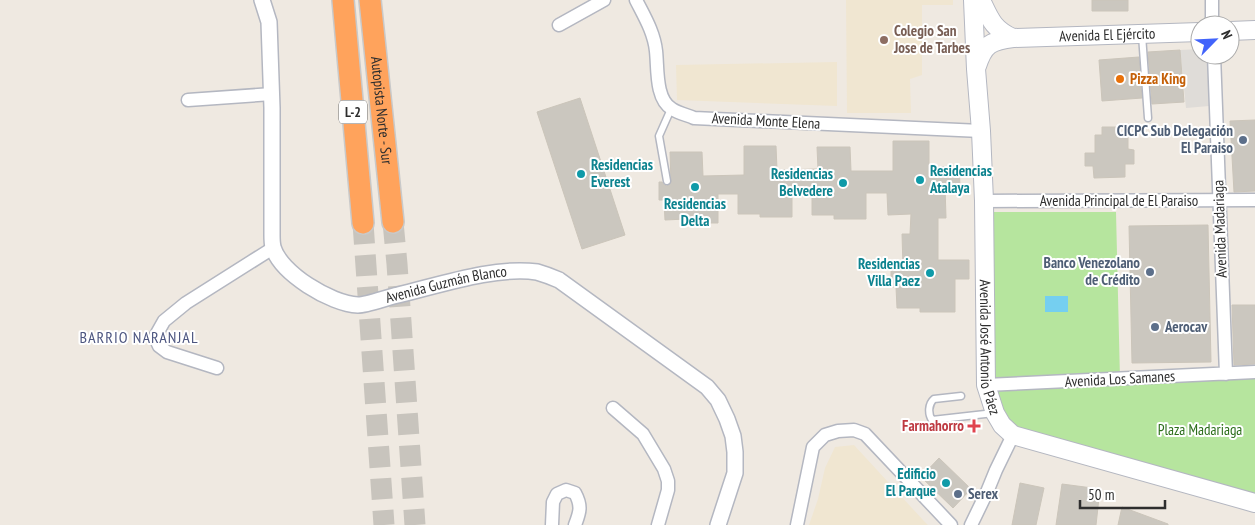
<svg xmlns="http://www.w3.org/2000/svg" width="1255" height="525" font-family="'PT Sans Narrow',sans-serif">
<style>
.education{fill:#f0e6d1}
.green{fill:#b6e59e}
.plaza{fill:#dfdcd8}
.water{fill:#75cff0}
.building{fill:#cbc7bf;stroke:#cbc5ba}
.lines{fill:none;stroke-linecap:round;stroke-linejoin:round}
.motorway-tunnel{stroke:#c8c4bd;stroke-width:21;stroke-dasharray:21 11;stroke-linecap:butt}
.service-casing{stroke:#b4b7c1;stroke-width:9}
.minor-casing{stroke:#b4b7c1;stroke-width:15}
.tertiary-casing{stroke:#b4b7c1;stroke-width:18}
.secondary-casing{stroke:#b4b7c1;stroke-width:20}
.motorway-casing{stroke:#c9c9c9;stroke-width:24}
.service{stroke:#fff;stroke-width:6}
.minor{stroke:#fff;stroke-width:12}
.tertiary{stroke:#fff;stroke-width:15}
.secondary{stroke:#fff;stroke-width:18}
.motorway{stroke:#ffa35c;stroke-width:21}
.education-dot{fill:#8d6e63;stroke:#fff;stroke-width:2}
.food-dot{fill:#e8710a;stroke:#fff;stroke-width:2}
.service-dot{fill:#5c6f8a;stroke:#fff;stroke-width:2}
.culture-dot{fill:#0f9aa8;stroke:#fff;stroke-width:2}
.health-dot{fill:#e0444e;stroke:#fff;stroke-width:2}
.labels{text-anchor:middle;stroke-width:4;stroke-linejoin:round;paint-order:stroke}
.shield{fill:#fff;stroke:#6d6d6d;stroke-width:1}
.shield-label{font-size:14px;font-weight:bold;fill:#2e2e2e}
.education-label{font-size:15px;font-weight:bold;fill:#785e54;stroke:#fff;text-anchor:start}
.street-label{font-size:15px;fill:#2e2e2e;stroke:#fff}
.food-label{font-size:15px;font-weight:bold;fill:#c56008;stroke:#fff;text-anchor:start}
.service-label{font-size:15px;font-weight:bold;fill:#4e5e75;stroke:#fff;text-anchor:end}
.culture-label{font-size:15px;font-weight:bold;fill:#0d838f;stroke:#fff;text-anchor:end}
.health-label{font-size:15px;font-weight:bold;fill:#be3a42;stroke:#fff;text-anchor:end}
.park-label{font-size:15px;fill:#2c6e1b;stroke:#fff}
.neighbourhood-label{font-size:16px;letter-spacing:1px;fill:#4d5680;stroke:#fff}
</style>
<rect width="100%" height="100%" fill="#efe9e1"/>
<path class="education" d="M846,0H953V5H922V75L910,79L911,113H847Z
M837,62V106L677,100L676,65Z
M854,445L923,520L928,525H809L818,499L825,468L835,447Z"/>
<path class="green" d="M984,212H1116L1120,379L1255,373V503L1013,435L995,413Z"/>
<path class="plaza" d="M1200,49V55H1207L1209,106L1186,108L1180,50Z"/>
<path class="water" d="M1068,296V312H1045V296Z"/>
<path class="building" d="M1092,0H1128V11H1092Z
M1180,50L1184,102L1152,104L1148,52Z
M1139,57L1142,98L1102,101L1099,60Z
M580,98L625,235L582,249L537,112Z
M1255,120V191L1234,192L1230,121Z
M1102,127H1116V134H1128V149L1134,150V164H1125V177L1094,178L1093,166H1085V153H1095V135H1102Z
M893,141H929V167L959,166L960,186H945L946,218H938V260H969V279H955V312H920V308H897L896,287H891V267H903L902,234H910L911,214L888,215L887,193H866V219H834V215H812V196H792V217H760V214H738V194H718V223H686V219L665,220L664,200H659V182H662L664,185L667,186L671,183L670,152H702L703,176L744,175V146H776L777,170L818,169L817,147H850L851,171H893Z
M1208,225L1211,362L1132,363L1129,226Z
M1232,305H1255V364L1234,365Z
M939,458L971,489L953,508L921,477Z
M1020,483L1044,488L1036,525H1012Z
M1062,484L1100,489L1096,525H1056Z
M1122,507L1168,524V525H1118Z"/>
<g class="lines">
<path class="motorway-tunnel" d="M393,222L397,264L415,525
M363,223L384,525"/>
<defs>
<path id="service" d="M1142,35L1148,118
M667,181L659,136L671,109
M961,396L934,399C928,404 928,414 932,420L994,413"/>
<path id="minor" d="M636,0C644,16 654,32 656,51C658,68 655,99 672,109C678,113 687,115 694,118L981,131
M1212,0V25
M559,25L604,0
M1214,55L1226,374
M188,100L272,94
M984,201L1255,200
M217,368L167,352L159,346L155,337L164,321L186,303L273,248
M986,385L1255,372
M613,408L643,434L664,469L668,481V490L658,525
M552,525L553,502L557,494L566,490L575,493C582,506 580,512 575,525
M797,525L813,447L825,435L838,431L854,430L865,434L951,525
M971,525L987,492L996,470L1013,435"/>
<g id="tertiary">
<path id="s1" d="M262,0L269,22L272,108V235C272,239 272,243 273,247C280,273 331,304 358,305C367,305 388,297 398,295C440,285 495,266 537,272C544,274 552,277 559,280L707,387L718,400L727,419L733,436L735,452V473L718,525"/>
</g>
<g id="secondary">
<path id="s2" d="M973,0L976,69L981,131L984,201L986,385L995,413L1002,425L1013,435L1255,503"/>
<path d="M981,0C990,19 993,29 1013,38"/>
<path d="M1230,31L1255,30"/>
<path id="s3" d="M977,66C984,44 991,41 1013,38L1200,32"/>
</g>
<g id="motorway">
<path d="M343,0L363,223"/>
<path id="s4" d="M370,0L393,222"/>
</g>
</defs>
<use href="#service" class="service-casing"/>
<use href="#minor" class="minor-casing"/>
<use href="#tertiary" class="tertiary-casing"/>
<use href="#secondary" class="secondary-casing"/>
<use href="#motorway" class="motorway-casing"/>
<use href="#service" class="service"/>
<use href="#minor" class="minor"/>
<use href="#tertiary" class="tertiary"/>
<use href="#secondary" class="secondary"/>
<use href="#motorway" class="motorway"/>
</g>
<circle class="education-dot" cx="884" cy="40" r="5"/>
<circle class="food-dot" cx="1120" cy="79" r="5"/>
<g class="service-dot">
<circle cx="1243" cy="140" r="5"/>
<circle cx="1150" cy="272" r="5"/>
<circle cx="1155" cy="327" r="5"/>
<circle cx="958" cy="494" r="5"/>
</g>
<g class="culture-dot">
<circle cx="581" cy="174" r="5"/>
<circle cx="920" cy="180" r="5"/>
<circle cx="843" cy="183" r="5"/>
<circle cx="695" cy="187" r="5"/>
<circle cx="930" cy="273" r="5"/>
<circle cx="946" cy="483" r="5"/>
</g>
<path class="health-dot" d="M971.5 418.5h5v5h5v5h-5v5h-5v-5h-5v-5h5z"/>
<g class="labels">
<rect class="shield" x="339" y="100.5" width="28" height="23" rx="4"/>
<g class="shield-label">
<text x="353" y="117">L-2</text>
</g>
<g class="education-label">
<text x="894" y="36">Colegio San<tspan x="894" dy="17">Jose de Tarbes</tspan></text>
</g>
<g class="street-label">
<text dy="5" stroke="none"><textPath href="#s3" startOffset="144">Avenida El Ejército</textPath></text>
<text dy="5" stroke="none"><textPath href="#s4" startOffset="111">Autopista Norte - Sur</textPath></text>
<text transform="translate(766 121) rotate(3)" y="5">Avenida Monte Elena</text>
<text x="1119" y="206">Avenida Principal de El Paraiso</text>
<text transform="translate(1220 229) rotate(-92)" y="5">Avenida Madariaga</text>
<text dy="5" stroke="none"><textPath href="#s1" startOffset="446">Avenida Guzmán Blanco</textPath></text>
<text dy="5" stroke="none"><textPath href="#s2" startOffset="348">Avenida José Antonio Páez</textPath></text>
<text transform="translate(1120 379) rotate(-3)" y="5">Avenida Los Samanes</text>
</g>
<g class="food-label">
<text x="1130" y="84">Pizza King</text>
</g>
<g class="service-label">
<text x="1233" y="136">CICPC Sub Delegación<tspan x="1233" dy="17">El Paraiso</tspan></text>
<text x="1140" y="268">Banco Venezolano<tspan x="1140" dy="17">de Crédito</tspan></text>
<text x="1165" y="332" text-anchor="start">Aerocav</text>
<text x="968" y="499" text-anchor="start">Serex</text>
</g>
<g class="culture-label">
<text x="591" y="170" text-anchor="start">Residencias<tspan x="591" dy="17">Everest</tspan></text>
<text x="930" y="176" text-anchor="start">Residencias<tspan x="930" dy="17">Atalaya</tspan></text>
<text x="833" y="179">Residencias<tspan x="833" dy="17">Belvedere</tspan></text>
<text x="695" y="209" text-anchor="middle">Residencias<tspan x="695" dy="17">Delta</tspan></text>
<text x="920" y="269">Residencias<tspan x="920" dy="17">Villa Paez</tspan></text>
<text x="936" y="479">Edificio<tspan x="936" dy="17">El Parque</tspan></text>
</g>
<g class="health-label">
<text x="964" y="431">Farmahorro</text>
</g>
<g class="park-label">
<text x="1200" y="435">Plaza Madariaga</text>
</g>
<g class="neighbourhood-label">
<text x="139" y="343">BARRIO NARANJAL</text>
</g>
</g>
<g transform="translate(1215 40) rotate(66)"><circle r="24" fill="#ffffff" stroke="#ababab"/>
<path d="M0-4L9 19L0 12L-9 19Z" fill="#4264fb"/>
<text y="-8" font-size="14" font-weight="bold" text-anchor="middle" fill="#2e2e2e">N</text>
</g>
<path d="M1080 500v8h85v-8" fill="none" stroke="#2e2e2e" stroke-width="2.5"/>
<text x="1088" y="500" font-size="15" fill="#2e2e2e" stroke="#ffffff" stroke-width="4" paint-order="stroke">50 m</text>
</svg>
